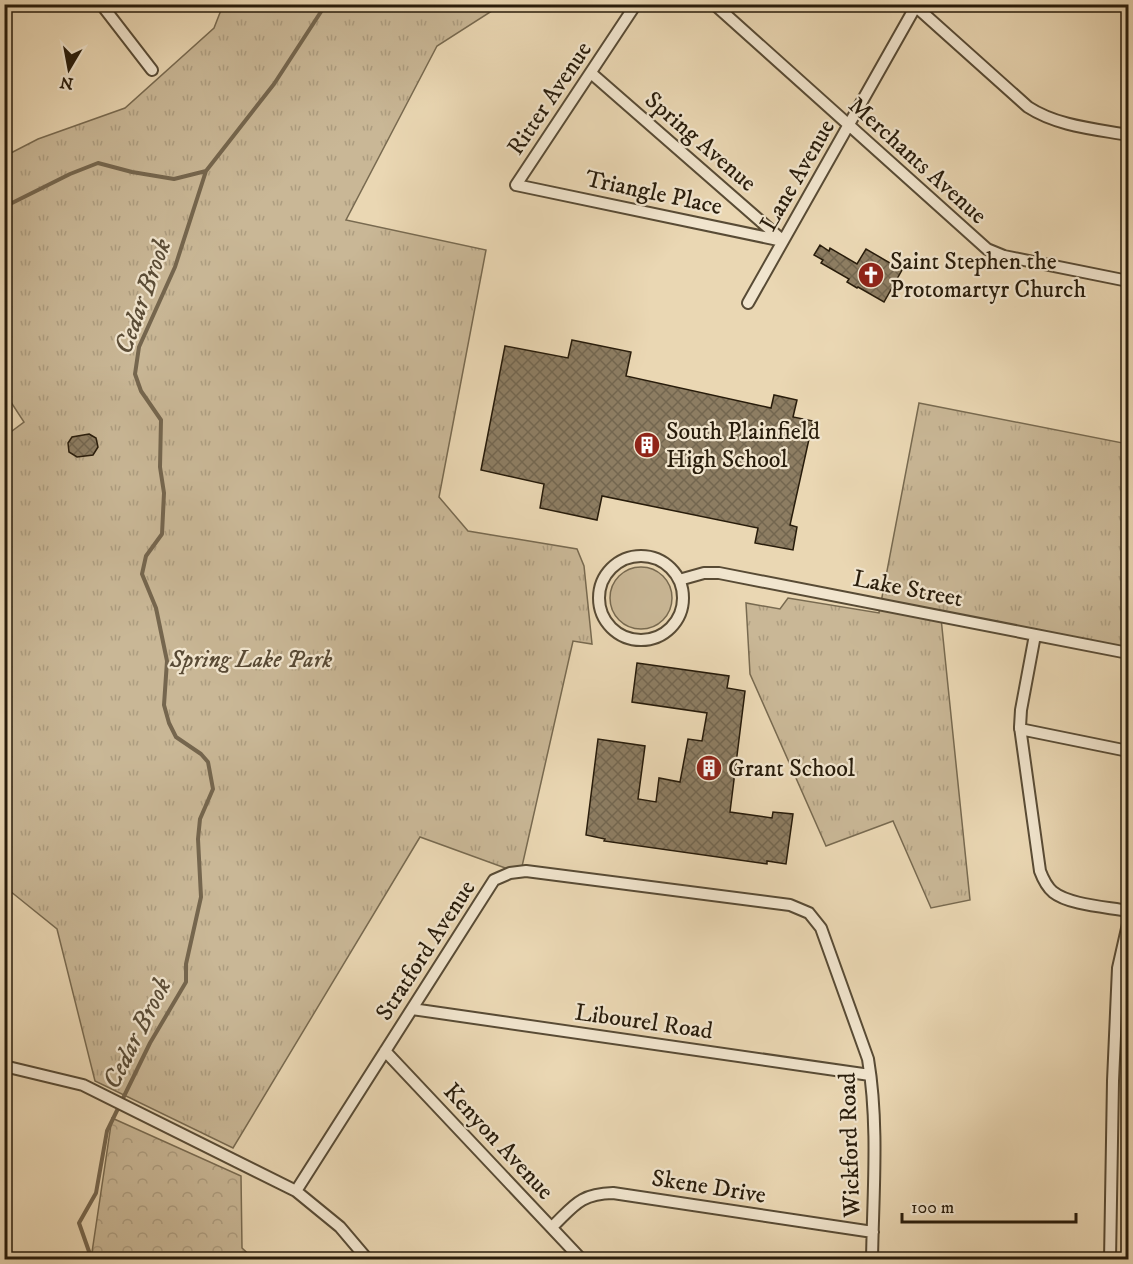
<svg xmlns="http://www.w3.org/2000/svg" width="1133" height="1264" font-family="'IM FELL DW Pica',serif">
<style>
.grass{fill:#c9b796;stroke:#786a50;stroke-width:1.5}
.forest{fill:url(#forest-crowns);stroke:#786a50;stroke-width:1.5}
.park{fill:url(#park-tufts);stroke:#786a50;stroke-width:1.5}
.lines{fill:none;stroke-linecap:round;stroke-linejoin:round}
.stream{stroke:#75664e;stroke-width:4}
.building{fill:url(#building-cross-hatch);stroke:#281c0b;stroke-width:1.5}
.street-casing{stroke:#584b35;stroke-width:14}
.street{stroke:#f1e5ce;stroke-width:10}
.labels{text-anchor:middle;stroke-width:4.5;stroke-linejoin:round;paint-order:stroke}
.street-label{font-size:24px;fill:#281c0b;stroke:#f1e5ce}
.poi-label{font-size:24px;fill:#281c0b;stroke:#f1e5ce;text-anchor:start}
.park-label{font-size:24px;font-style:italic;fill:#584a35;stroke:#f1e5ce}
.water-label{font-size:26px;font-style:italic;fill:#5b4d37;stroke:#f1e5ce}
</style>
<defs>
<pattern id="forest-crowns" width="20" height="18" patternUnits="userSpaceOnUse" patternTransform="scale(1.5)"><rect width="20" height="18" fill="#c9b796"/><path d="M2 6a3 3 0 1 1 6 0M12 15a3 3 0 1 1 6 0" fill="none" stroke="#ad9d80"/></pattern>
<pattern id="park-tufts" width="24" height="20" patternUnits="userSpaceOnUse" patternTransform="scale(1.5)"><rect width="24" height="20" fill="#c9b796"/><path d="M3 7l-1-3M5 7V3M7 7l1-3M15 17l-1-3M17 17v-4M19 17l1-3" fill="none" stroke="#ad9d80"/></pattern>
<pattern id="building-cross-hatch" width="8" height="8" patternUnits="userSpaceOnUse" patternTransform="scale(1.5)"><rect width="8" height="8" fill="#8d7d62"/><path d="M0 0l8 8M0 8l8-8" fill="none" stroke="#73664f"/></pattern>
</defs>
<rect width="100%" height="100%" fill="#ead7b3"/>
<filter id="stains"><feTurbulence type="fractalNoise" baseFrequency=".00333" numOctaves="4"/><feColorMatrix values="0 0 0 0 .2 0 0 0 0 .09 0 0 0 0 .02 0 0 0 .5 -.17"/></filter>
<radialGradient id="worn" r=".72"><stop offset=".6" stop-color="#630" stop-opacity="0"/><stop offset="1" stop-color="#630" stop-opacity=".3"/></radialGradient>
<path class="grass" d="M610 598a31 31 0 1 1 62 0a31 31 0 1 1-62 0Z"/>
<path class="forest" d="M112,1118L241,1176L242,1248L254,1259H91Z"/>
<path class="park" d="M223,5H497L495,9L437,46L346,220L486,250L439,497L468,531L577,549L584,566L592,644L573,641L521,871L508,869L420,837L233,1148L95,1081L57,929L5,887L4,437L24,422L5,393V156L38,139L125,108L214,28Z
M919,403L1128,444V655L941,618L970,900L931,908L893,821L826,846L750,674L746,603L780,609L788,598L879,613Z"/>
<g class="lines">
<path class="stream" d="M4,207L70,174L98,163L132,172L174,179L206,171
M92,1260L79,1223L96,1193L107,1131L150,1043L186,982V964L201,897L198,839L200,819L213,789L208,762L201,754L176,737L169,723L164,705L167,661L156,608L142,574L146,556L162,534L164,493L160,467L161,420L141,391L135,374L139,347L175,267L206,171L274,84L326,4"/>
</g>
<path class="building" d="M820,245L829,251L830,248L857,264L866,249L902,270L884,302L858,287L857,288L847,282L849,279L821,263L823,260L814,255Z
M572,340L631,352L626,376L771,408L774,395L797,400L793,417L813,421L790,525L797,527L793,550L755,543L758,528L602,496L597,520L540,508L544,484L481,470L505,346L568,358Z
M89,434L96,438L98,447L93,455L77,457L69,452L68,443L72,437Z
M637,663L729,676L727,688L745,691L730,812L772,818L773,812L793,814L786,864L767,861V864L604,841L605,839L586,835L598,739L645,746L638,799L656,802L659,778L680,782L688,739L702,741L707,713L632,702Z"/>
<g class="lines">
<defs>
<path id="street" d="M101,4L152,70
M636,4L516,185L783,241
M714,4L987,249L1004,256L1128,281
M913,4L1028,107C1057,126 1095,129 1128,135
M591,73L781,239
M748,303L917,4
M599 598a42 42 0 1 1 84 0a42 42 0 1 1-84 0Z
M679,580L704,573H719L1128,653
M1035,635L1021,710L1020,727L1040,871C1043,879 1046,886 1053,892C1069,905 1108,907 1128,911
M1020,729L1128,751
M412,1009L870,1075
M385,1051L582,1260
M4,1066L83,1085L296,1191L340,1227L368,1260
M296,1191L494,880L510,873L526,871L790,905L809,913L821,928L868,1059C879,1125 873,1193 872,1260
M552,1227C574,1206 579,1194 613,1193L873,1232
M1110,1260L1113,1081L1118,968L1128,924"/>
</defs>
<use href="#street" class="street-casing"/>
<use href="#street" class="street"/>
</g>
<defs>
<symbol id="church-disc" viewBox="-11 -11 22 22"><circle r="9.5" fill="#8f2418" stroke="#f1e5ce"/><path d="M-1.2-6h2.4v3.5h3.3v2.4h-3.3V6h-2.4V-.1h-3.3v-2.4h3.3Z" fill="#fff"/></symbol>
<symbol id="building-disc" viewBox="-11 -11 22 22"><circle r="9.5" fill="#8f2418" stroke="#f1e5ce"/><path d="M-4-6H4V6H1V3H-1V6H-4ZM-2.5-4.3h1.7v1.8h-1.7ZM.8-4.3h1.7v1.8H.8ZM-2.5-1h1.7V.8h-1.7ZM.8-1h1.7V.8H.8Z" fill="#fff"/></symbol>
</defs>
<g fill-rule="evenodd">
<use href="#church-disc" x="856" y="260" width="30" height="30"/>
<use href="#building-disc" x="632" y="430" width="30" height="30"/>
<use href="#building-disc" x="694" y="753" width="30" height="30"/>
</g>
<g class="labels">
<g class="street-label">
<text transform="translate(549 98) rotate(-56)" y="8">Ritter Avenue</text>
<text transform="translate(701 141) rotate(41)" y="8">Spring Avenue</text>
<text transform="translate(918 160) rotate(42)" y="8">Merchants Avenue</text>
<text transform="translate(797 175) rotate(-60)" y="8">Lane Avenue</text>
<text transform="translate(654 192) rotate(12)" y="8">Triangle Place</text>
<text transform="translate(908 588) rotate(11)" y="8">Lake Street</text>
<text transform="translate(425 950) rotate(-57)" y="8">Stratford Avenue</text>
<text transform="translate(644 1021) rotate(8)" y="8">Libourel Road</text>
<text transform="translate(499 1141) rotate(47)" y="8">Kenyon Avenue</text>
<text transform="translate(849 1145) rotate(-92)" y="8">Wickford Road</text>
<text transform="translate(709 1186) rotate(9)" y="8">Skene Drive</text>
</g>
<g class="poi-label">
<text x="890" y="269">Saint Stephen the<tspan x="890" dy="28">Protomartyr Church</tspan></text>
<text x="666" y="439">South Plainfield<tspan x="666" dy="28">High School</tspan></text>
<text x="728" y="776">Grant School</text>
</g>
<g class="park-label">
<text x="251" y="667">Spring Lake Park</text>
</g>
<g class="water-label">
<text transform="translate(142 296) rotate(-70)" y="9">Cedar Brook</text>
<text transform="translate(136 1033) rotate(-63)" y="9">Cedar Brook</text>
</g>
</g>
<rect width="1133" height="1264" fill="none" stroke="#ead7b3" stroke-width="24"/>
<rect x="6" y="6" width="1121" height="1252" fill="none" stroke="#281c0b" stroke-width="3"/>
<rect x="12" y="12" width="1109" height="1240" fill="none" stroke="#281c0b" stroke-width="1.5"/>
<g transform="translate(69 69) rotate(190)" stroke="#f1e5ce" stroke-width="4.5" paint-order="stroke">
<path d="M0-4.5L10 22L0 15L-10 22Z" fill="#281c0b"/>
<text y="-9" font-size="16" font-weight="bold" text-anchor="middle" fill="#281c0b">N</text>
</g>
<path d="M902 1213v9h174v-9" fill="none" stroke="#281c0b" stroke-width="3"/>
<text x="911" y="1213" font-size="18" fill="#281c0b" stroke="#f1e5ce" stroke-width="4.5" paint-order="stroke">100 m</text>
<rect width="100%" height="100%" filter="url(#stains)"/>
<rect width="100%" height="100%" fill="url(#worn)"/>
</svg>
